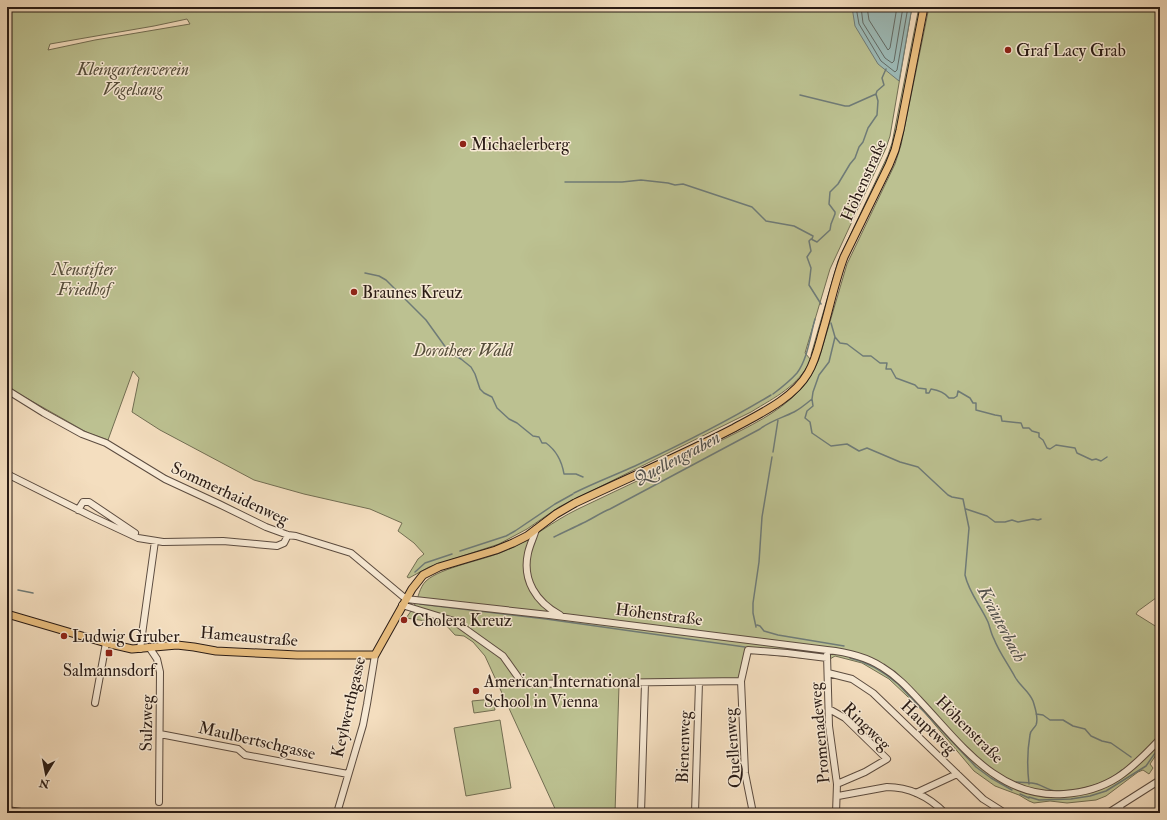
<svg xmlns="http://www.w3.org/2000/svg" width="1167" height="820" font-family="'IM FELL Double Pica',serif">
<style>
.green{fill:#bcc191;stroke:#726e53;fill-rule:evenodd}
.water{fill:#9dbbb8;stroke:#6f7b77}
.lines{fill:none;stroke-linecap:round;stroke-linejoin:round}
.shore{stroke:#636b66;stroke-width:1}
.stream{stroke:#6f7b77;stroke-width:1.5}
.minor-casing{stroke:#5c4c40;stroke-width:8}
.major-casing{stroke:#291b15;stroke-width:9}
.minor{stroke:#f8ead5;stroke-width:6}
.major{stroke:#eabf80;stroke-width:7}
.poi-dot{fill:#8f2418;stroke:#f8ead5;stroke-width:1.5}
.labels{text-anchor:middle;stroke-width:3;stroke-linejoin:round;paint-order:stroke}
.poi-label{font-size:17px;fill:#291b15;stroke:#f8ead5;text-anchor:start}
.park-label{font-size:17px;font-style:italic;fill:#554d3a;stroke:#f8ead5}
.street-label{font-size:17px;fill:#291b15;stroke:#f8ead5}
.water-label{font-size:18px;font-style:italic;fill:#52534e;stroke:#f8ead5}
</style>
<rect width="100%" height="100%" fill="#f4debf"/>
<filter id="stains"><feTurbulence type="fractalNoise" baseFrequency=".005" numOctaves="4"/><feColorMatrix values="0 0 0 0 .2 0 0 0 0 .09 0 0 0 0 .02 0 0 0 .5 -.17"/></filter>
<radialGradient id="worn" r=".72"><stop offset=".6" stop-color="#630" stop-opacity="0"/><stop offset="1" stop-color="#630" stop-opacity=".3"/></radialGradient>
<path class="green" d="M7,7H912L890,136L886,148L830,269L805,353L811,360C797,387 777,396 751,412L559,507L527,529L499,544L429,567L409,578L407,577L418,559L424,554L414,543L398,531L402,523L370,509L304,494L254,480L160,430L132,412L139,378L133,371L108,440L88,433L7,387ZM187,19L190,24L95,40L48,50L50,44L154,26Z
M919,7H921L898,126L891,154L845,248L812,358L811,355L838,261L888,155L892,143Z
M929,7H1160V595L1138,611L1136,614L1160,629V749L1150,764L1153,768L1149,774L1143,770L1138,772L1106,796L1096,800L1067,803L1050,801L1034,803L1029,801L1019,795L995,786L974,771L925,713L889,679L862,663L835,656L830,659L821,660L753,653L748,654L743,683L619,685L615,813H557L485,656L473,642L464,636L455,635L445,624L406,618C409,614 412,610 414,606C419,597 419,588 426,581C441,567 486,560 507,550C532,539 553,521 578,509C626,486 674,464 722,440C748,427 778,413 798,392C808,382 814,371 819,359L847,264L895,164L901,145Z
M493,699L495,710L474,713L472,701Z
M500,720L511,788L466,796L454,728Z"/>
<path class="water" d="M852,7H912L899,81L878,64L855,26Z"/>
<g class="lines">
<path class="shore" d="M856,7L859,24L881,61L895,72L897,70L908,7
M861,7L863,23L885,58L892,63L894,61L903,7
M867,7L869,20L888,50L890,48L897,7"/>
<path class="stream" d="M800,95L845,106H849L876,94
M565,182H622L641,180L668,183L675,185L683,184L752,207L766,221L794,226L813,236L812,239
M365,273L379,276L386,280L426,320L449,352L461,359L471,367L475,374L480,389L484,393L492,397L497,408L509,419L517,423L533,436L539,437L542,443H546C557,451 562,462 564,474H576L583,477
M821,304L809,285L811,268L807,257L811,251L809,241L811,239L817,242L830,230L831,224L835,214V212L829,204L830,192L838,184L850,164L855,158L859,147L863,142L868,128L877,115L878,101L876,94L877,91L884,85L882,78L886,69
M831,323L835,337L829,362L819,375L813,392L812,399L813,406L807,411L805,418L810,422L812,433L831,446L847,444L859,451L867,448L900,462L918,467L948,495L952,497L963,499L969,528L965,575C969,593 981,606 988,622C990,627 991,634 994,639C999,652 1008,664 1015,677C1020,686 1029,691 1033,701C1035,708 1039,718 1036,725C1034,729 1030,730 1030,735C1027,752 1027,767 1029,784
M835,337L840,343L847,344L863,356H871L880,363H887L886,369H891L896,378L915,385L918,388L926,389V393H929L931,389C938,390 945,393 949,398H954L957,396L958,391L970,398L973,403H976V410L995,415L1001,416L1002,421L1021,423L1023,428H1029L1032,431L1039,433V437L1043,440L1047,448L1050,449L1056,445L1075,448L1077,453L1092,460L1096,459L1101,461L1107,457
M773,394C781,388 790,381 797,373C808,358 810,336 815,319
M773,452L778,420
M574,493C594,483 615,475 635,466C682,444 728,421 771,395
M555,504L573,494
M966,509L987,516L995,522H1005L1012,520L1018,522L1033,519L1038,520L1041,519
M554,537C564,532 573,528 583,523C592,519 600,513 610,509L760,429C770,421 782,418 794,412C800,409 806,404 812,399
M460,551L506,536L515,531L555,504
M415,572L425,563L452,554
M18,590L33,593
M420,604L546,619L745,647
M757,625L760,626L764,631L778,635L844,646
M756,627L753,613V603L759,562L762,517L772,457
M811,653L823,654
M850,658C868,662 884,672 898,684L976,767L991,778L1012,790
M1036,714L1043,715L1050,720H1063L1073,726L1085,729L1091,736L1102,741L1111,743L1131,757
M1016,782C1023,783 1030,782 1037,784C1043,786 1048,790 1055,791C1077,792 1105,785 1122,770
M1020,794L1029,798
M1029,797L1039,800L1071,799L1090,796L1106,791L1146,766L1160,746"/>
<defs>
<path id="minor" d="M7,390L44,413L82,434L106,443L165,479L219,504L266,527L288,535L296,536L351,553L406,599L549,615L827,650C846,652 865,656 882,667C897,676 908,688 920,701C960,743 998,799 1064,794C1109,791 1130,771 1160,739
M7,474L93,517L138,538L163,542L223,541L277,546L284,543L288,535
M78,510L83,502H89L135,533
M536,529C534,537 530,544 528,553C522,580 536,602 560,615
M402,605L454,621L503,656L523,684L741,681
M149,647L157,659L160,672L159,802
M140,649L155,541
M827,655L829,726L837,784L836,813
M828,673L852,679L873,693L983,799L1005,813
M95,703L106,643
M829,709L845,718L887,759L865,772L837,784
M160,734L238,749L245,755L348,774
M916,793L957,774
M838,796L887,787C910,787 930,798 945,813
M1119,806L1123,813
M7,810L28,813
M337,813L363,725L367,704L375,655
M641,813L645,683
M695,813L699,682
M753,813L745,773L741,681L748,650L787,653L827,658
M1108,813L1160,780"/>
<path id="major" d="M7,614L106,643L132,649L177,645L194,647L216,651L297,655H375L412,589L423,575L439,567L496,550L513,543L527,536L556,514L575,503C628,478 682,455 734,428C759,414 793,399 808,373C816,360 819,344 823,330C830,306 835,281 844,257L889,165L895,150L900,130L924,7"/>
</defs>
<use href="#minor" class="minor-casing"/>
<use href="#major" class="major-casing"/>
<use href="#minor" class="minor"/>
<use href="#major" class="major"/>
</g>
<g class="poi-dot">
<circle cx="1008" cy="50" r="4"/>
<circle cx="463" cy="144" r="4"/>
<circle cx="354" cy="292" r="4"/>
<circle cx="404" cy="620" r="4"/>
<circle cx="64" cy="636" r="4"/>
<rect x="105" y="649" width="8" height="8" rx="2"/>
<circle cx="476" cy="691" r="4"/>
</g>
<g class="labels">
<g class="poi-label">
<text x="1016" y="56">Graf Lacy Grab</text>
<text x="471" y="150">Michaelerberg</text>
<text x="362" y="298">Braunes Kreuz</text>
<text x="412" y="626">Cholera Kreuz</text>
<text x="72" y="642">Ludwig Gruber</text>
<text x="109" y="676" text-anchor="middle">Salmannsdorf</text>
<text x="484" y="687">American International<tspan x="484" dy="20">School in Vienna</tspan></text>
</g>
<g class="park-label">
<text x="133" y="75">Kleingartenverein<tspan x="133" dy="20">Vogelsang</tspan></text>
<text x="84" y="275">Neustifter<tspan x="84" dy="20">Friedhof</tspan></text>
<text x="463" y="356">Dorotheer Wald</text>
</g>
<g class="street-label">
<text transform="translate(863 180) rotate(-66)" y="6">Höhenstraße</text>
<text transform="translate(230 493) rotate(25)" y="6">Sommerhaidenweg</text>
<text transform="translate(659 614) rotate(7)" y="6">Höhenstraße</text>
<text transform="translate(249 636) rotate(5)" y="6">Hameaustraße</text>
<text transform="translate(348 707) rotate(-77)" y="6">Keylwerthgasse</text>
<text transform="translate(146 723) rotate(-89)" y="6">Sulzweg</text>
<text transform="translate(867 726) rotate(44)" y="6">Ringweg</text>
<text transform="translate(929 727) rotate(44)" y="6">Hauptweg</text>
<text transform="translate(970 729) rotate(45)" y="6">Höhenstraße</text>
<text transform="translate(819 733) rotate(-95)" y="6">Promenadeweg</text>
<text transform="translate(257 740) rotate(13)" y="6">Maulbertschgasse</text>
<text transform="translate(683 747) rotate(-88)" y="6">Bienenweg</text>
<text transform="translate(732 748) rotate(-94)" y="6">Quellenweg</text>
</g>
<g class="water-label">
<text transform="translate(677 458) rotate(-28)" y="6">Quellengraben</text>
<text transform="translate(1002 624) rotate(62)" y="6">Kräuterbach</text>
</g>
</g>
<rect width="1167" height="820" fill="none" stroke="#f4debf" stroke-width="24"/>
<rect x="8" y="8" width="1151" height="804" fill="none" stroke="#291b15" stroke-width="2"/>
<rect x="12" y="12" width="1143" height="796" fill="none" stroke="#291b15"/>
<g transform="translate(46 774) rotate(190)" stroke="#f8ead5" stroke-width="3" paint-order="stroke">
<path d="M0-3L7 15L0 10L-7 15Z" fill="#291b15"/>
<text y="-6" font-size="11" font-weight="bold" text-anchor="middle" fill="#291b15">N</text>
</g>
<rect width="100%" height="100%" filter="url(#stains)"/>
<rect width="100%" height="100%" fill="url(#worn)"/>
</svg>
